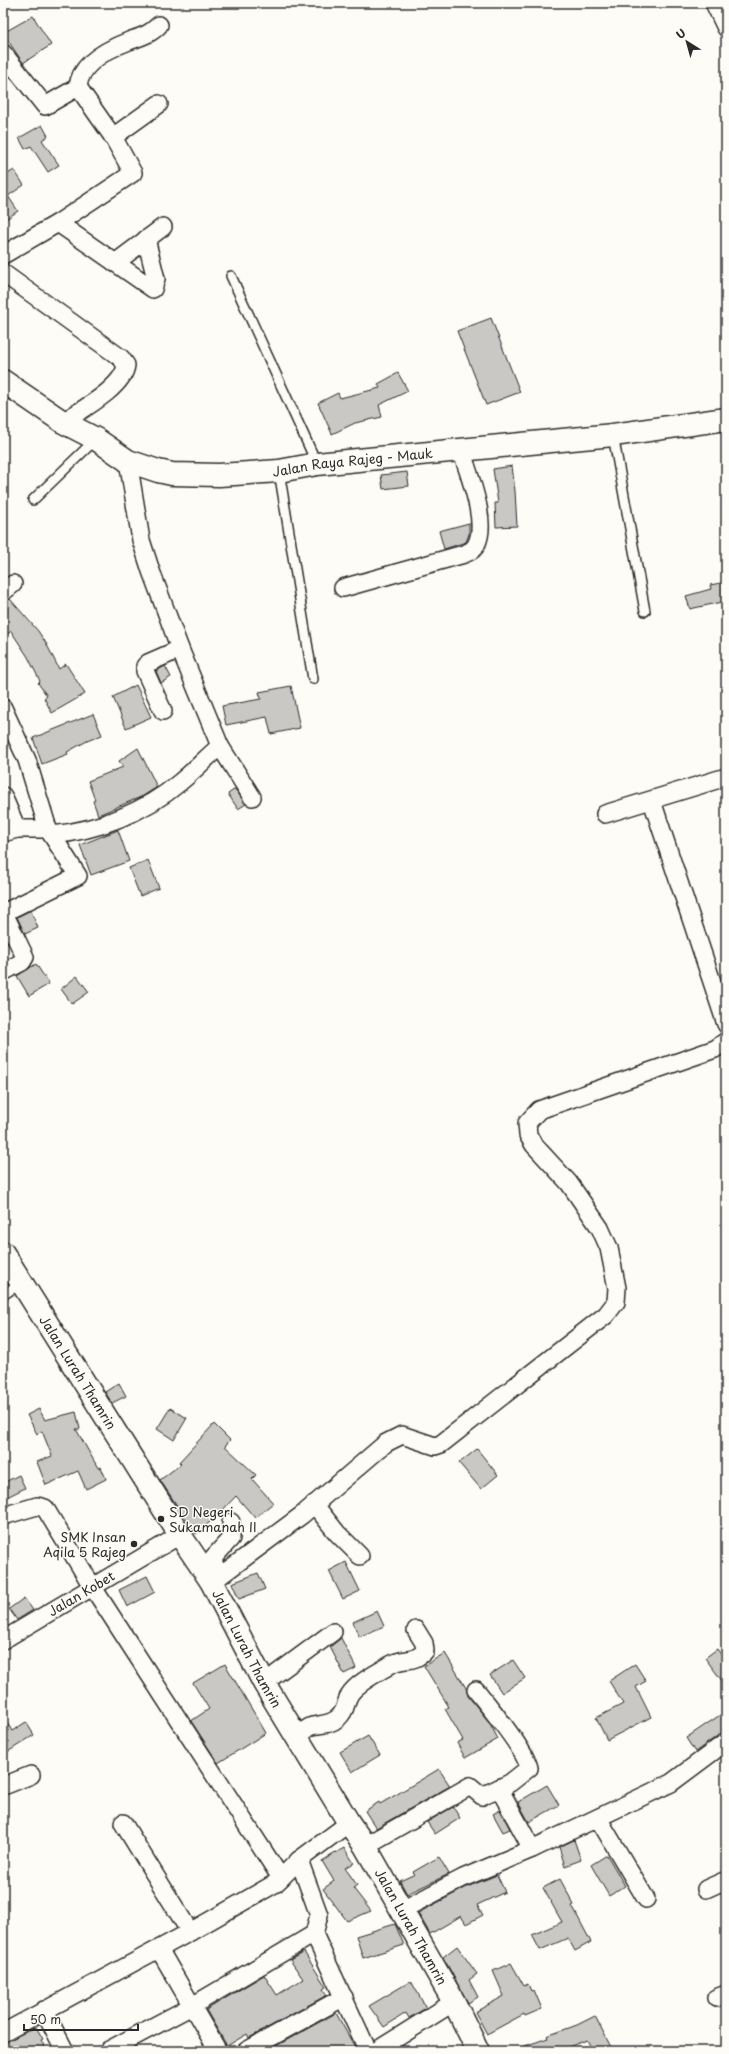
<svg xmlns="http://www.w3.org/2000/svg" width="729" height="2054" font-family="'Playpen Sans',sans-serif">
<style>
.building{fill:#c9c8c4;stroke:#2b2b2b}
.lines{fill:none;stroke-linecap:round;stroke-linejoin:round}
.lane-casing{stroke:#2b2b2b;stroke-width:12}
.street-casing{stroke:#2b2b2b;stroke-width:20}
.secondary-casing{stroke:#2b2b2b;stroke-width:25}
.lane{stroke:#fdfcf7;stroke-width:9}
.street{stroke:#fdfcf7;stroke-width:17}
.secondary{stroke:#fdfcf7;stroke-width:22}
.poi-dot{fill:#2b2b2b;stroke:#fdfcf7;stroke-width:1.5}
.labels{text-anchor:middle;stroke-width:3;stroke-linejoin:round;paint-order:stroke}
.street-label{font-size:13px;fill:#2b2b2b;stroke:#fdfcf7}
.poi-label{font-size:13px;fill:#2b2b2b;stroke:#fdfcf7;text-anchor:start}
</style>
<rect width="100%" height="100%" fill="#fdfcf7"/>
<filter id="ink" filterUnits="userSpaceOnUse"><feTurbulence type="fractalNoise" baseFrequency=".025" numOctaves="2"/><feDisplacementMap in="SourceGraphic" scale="8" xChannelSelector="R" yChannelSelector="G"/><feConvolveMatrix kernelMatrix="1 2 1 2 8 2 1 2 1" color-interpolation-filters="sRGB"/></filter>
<g filter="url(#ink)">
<path class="building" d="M33,16L51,45L23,63L3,33Z
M42,125L48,136L42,140L59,165L48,172L31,146L25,149L19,138Z
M14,170L24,185L8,196L18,211L3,221V177Z
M491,318L520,392L486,405L457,331Z
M398,373L408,391L379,405L382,417L355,423L332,434L318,403L338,393L340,398L380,388L378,384Z
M512,466L515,491L517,526L496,527L495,503H498L493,469Z
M407,472L409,486L383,489L381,475Z
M469,523V534L466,542L444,549L439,531Z
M726,582V601L690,609L686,596L711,589L710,585Z
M10,599L38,631L46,643L59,669L66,664L85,694L52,713L44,698L47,696L38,683L40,681L28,657L11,631L8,634L3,628V602Z
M165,666L171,677L161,683L156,671Z
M136,685L151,717L126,728L113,697Z
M291,686L300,728L271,734L267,717L226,725L222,706L261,699L259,692Z
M93,714L102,735L87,741L67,752L68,754L42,764L33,738Z
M138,748L157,787L143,796L98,815L93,801L95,800L88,781L123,767L119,761Z
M235,789L246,804L238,809L228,794Z
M118,830L129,861L91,875L80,845Z
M148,860L159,888L140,896L129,868Z
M29,911H31L38,928L25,934L17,917Z
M36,964L49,984L29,996L17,976Z
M77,976L89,992L72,1004L61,989Z
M119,1383L126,1396L112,1403L105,1392Z
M170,1408L187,1418L174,1440L157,1429Z
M39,1409L45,1420L76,1412L80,1429H76L98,1468L101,1467L106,1479L86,1489L78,1471L46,1485L37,1462L52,1456L42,1431L37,1434L27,1415Z
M214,1424L230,1440L225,1446L256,1475L252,1479L273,1503L255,1518L236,1496L218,1515L196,1534L160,1480L181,1464L179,1462Z
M477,1449L498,1475L481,1489L459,1463Z
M19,1475L25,1488L3,1499V1483Z
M346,1562L360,1591L343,1599L329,1571Z
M258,1573L265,1589L239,1599L232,1583Z
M147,1576L155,1592L127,1607L119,1590Z
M24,1598L33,1610L17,1620L9,1609Z
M377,1611L384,1626L359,1637L353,1622Z
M341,1638L356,1668L344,1674L330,1647Z
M717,1649L726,1661V1686L705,1658Z
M445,1653L466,1688L468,1696L489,1722L498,1739L465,1758L457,1743L463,1740L445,1709L449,1707L424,1666Z
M513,1660L525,1678L502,1693L490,1675Z
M225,1664L266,1733L218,1763L191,1721L209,1709L193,1683Z
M635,1664L646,1681L636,1687L651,1717L607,1740L596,1718L623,1704L609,1681Z
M726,1711V1732L720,1734L695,1752L686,1738Z
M3,1716L12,1731L26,1722L34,1735L3,1755Z
M368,1736L380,1755L352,1772L340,1752Z
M439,1769L450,1786L376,1828L365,1811L379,1802L380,1804L399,1793Z
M547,1785L559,1805L529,1822L518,1802Z
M453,1807L460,1818L435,1834L427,1822Z
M500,1810L510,1829L503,1832L493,1814Z
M574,1840L581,1860L565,1866L559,1847Z
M344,1848L354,1863L345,1868L357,1885L353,1888L371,1911L347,1921L323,1889L334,1881L322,1861Z
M607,1855L625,1886L609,1896L591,1865Z
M439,1857L449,1874L407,1894L400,1881L415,1874L413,1872Z
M497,1875L505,1892L477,1905L483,1915L466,1924L461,1916L430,1934L418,1913L467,1887Z
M560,1879L574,1905L572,1906L591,1942L575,1951L568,1938L540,1950L532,1935L562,1922L543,1888Z
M395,1924L404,1945L363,1958L356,1936Z
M457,1946L477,1974L469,1980L478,1997L468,2003L443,1957Z
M304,1952L326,1987L323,1989L327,1995L249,2038L247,2034L227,2046L206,2010L264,1975L277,1995L303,1979L290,1960Z
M511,1963L524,1986L528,1984L531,1991L534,1990L542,2009L525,2016L524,2014L487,2034L475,2012L504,1996L493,1971Z
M411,1981L426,2008L409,2018L406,2013L384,2027L369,2006Z
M336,2013L357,2051H267Z
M595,2016L613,2051H593L587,2040L557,2051H517L516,2049L548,2038L547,2036L577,2025Z
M36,2027L43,2039L41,2040L47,2051H3V2043Z"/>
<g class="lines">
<defs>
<path id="lane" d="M231,276L317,464
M613,435L645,611
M279,471L313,679
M33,500L96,439
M3,1295L21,1283"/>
<g id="street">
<path d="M714,3L726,28"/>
<path d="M3,53L45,106L78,87L113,137L133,173L58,223L3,255"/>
<path d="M78,87C80,63 108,49 129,41C140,37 151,34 159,25"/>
<path d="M113,137L159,104"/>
<path d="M58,223L153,289L156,279L146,239"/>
<path d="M115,263L163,227"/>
<path d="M3,273L121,358L126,365C124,387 81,410 63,422"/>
<path d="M128,461L141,540L151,571L180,649L220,746L252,797"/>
<path d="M343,588L464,554C469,552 474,550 476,545C489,523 468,473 461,449"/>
<path d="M3,592L13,584"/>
<path d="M3,708L27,760L48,829L78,876L3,913"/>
<path d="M163,711L145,671V666L148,663L180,649"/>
<path d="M3,796L17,829"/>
<path d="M652,801L726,1024"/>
<path d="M605,814L726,777"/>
<path d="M3,833L17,829H48"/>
<path d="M52,835C96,831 145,812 179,783C193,772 206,758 220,746"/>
<path d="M3,972L22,962L25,957L4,913"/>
<path d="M314,1504L337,1533L360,1556"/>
<path d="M3,1516L37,1506L45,1508L92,1586L281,1878"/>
<path d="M220,1576L302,1515L386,1443L402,1435L435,1446L441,1444L606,1315L616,1302L617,1288L609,1248L600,1228L569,1183L534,1145L528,1135L527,1123L539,1110L715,1049L726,1041"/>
<path d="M211,1581L220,1576L216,1571L213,1558L231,1538V1522"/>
<path id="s1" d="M3,1640L180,1535"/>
<path d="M264,1683L333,1632"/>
<path d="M297,1737C302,1734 307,1727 312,1726C322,1724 330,1725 338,1718C348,1709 344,1703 350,1694C358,1682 378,1673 390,1665C404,1656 412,1665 425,1651L424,1643L416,1630"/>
<path d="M3,1783L6,1785L31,1775"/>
<path d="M499,1788L532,1849"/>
<path d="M598,1818L646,1899"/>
<path d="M123,1823L190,1932"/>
<path d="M365,1846L470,1786L482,1796L486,1794L510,1783L529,1768C526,1751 489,1706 476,1690"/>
<path d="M706,1889L726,1880"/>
<path d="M402,1910L463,1878L532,1849L671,1783L726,1742"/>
<path d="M314,1934L368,2051"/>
<path d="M159,1949L218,2051"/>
<path d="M716,1998L726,1994"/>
<path d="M44,2010L65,2051"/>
<path d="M3,2033L190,1932L276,1883L299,1860L349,1823"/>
<path d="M107,2051L192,2006L314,1934L319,1915L299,1860"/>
<path d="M246,2051L344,1997"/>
<path d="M376,2051L454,2002"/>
</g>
<g id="secondary">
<path id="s2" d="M3,381L63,422L96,439L128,461L158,471L172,474L219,475L279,471L317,464L613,435L726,419"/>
<path id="s3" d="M3,1253L180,1535L211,1581L264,1683L349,1823L365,1846L454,2002L478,2051"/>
</g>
</defs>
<use href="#lane" class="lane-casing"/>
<use href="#street" class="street-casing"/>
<use href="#secondary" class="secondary-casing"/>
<use href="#lane" class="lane"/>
<use href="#street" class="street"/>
<use href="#secondary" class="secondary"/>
</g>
</g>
<g class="poi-dot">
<circle cx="161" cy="1519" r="4"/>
<circle cx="134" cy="1544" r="4"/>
</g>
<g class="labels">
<g class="street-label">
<text dy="5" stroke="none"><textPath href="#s2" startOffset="376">Jalan Raya Rajeg - Mauk</textPath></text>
<text dy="5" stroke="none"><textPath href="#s3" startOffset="141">Jalan Lurah Thamrin</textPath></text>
<text dy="5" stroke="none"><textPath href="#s1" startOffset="91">Jalan Kobet</textPath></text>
<text dy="5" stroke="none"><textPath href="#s3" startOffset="465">Jalan Lurah Thamrin</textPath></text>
<text dy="5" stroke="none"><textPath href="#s3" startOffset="788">Jalan Lurah Thamrin</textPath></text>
</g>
<g class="poi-label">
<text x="169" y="1517">SD Negeri<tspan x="169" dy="15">Sukamanah II</tspan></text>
<text x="126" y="1542" text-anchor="end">SMK Insan<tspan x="126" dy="15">Aqila 5 Rajeg</tspan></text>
</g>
</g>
<rect width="729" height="2054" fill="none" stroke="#fdfcf7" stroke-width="16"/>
<rect x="8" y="8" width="713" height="2038" fill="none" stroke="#2b2b2b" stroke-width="1.5" filter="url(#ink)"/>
<g transform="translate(687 42) rotate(323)" stroke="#fdfcf7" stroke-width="3" paint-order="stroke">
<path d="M0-3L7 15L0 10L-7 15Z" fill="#2b2b2b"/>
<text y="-6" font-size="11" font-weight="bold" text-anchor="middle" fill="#2b2b2b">U</text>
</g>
<path d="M24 2024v6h114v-6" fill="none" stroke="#2b2b2b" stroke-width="2"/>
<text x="30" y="2024" font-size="12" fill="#2b2b2b" stroke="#fdfcf7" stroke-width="3" paint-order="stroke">50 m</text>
</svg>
